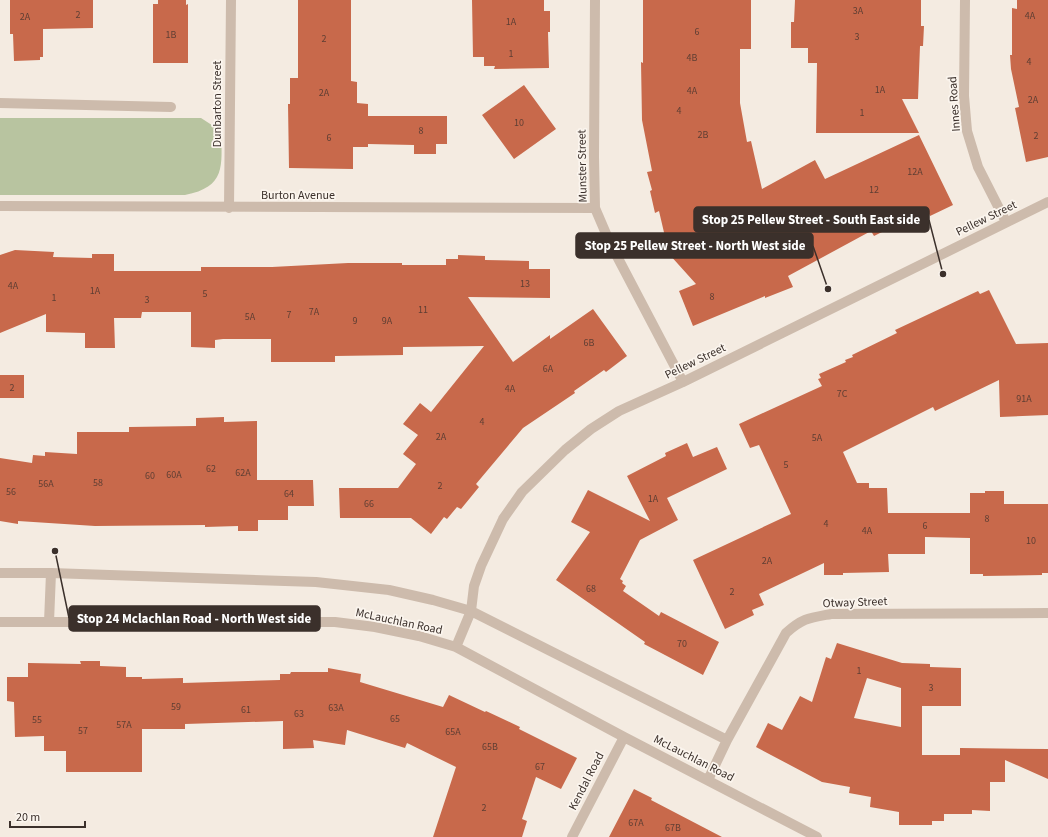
<svg xmlns="http://www.w3.org/2000/svg" width="1048" height="837" font-family="'Source Sans 3',sans-serif">
<style>
.green{fill:#b8c4a0}
.building{fill:#c8694b;fill-rule:evenodd}
.lines{fill:none;stroke-linecap:round;stroke-linejoin:round}
.service{stroke:#cdbbac;stroke-width:10}
.minor{stroke:#cdbbac;stroke-width:10}
.labels{text-anchor:middle;stroke-width:3.5;stroke-linejoin:round;paint-order:stroke}
.number-label{font-size:10px;fill:#5e3e33}
.street-label{font-size:12px;fill:#3b302b;stroke:#fbf5ee}
.leader{fill:none;stroke:#3b302b;stroke-width:1.5}
.callout-dot{fill:#3b302b;stroke:#fbf5ee;stroke-width:1.5}
.callout{fill:#3b302b;stroke:#3b302b;stroke-width:1.5}
.callout-label{font-size:13px;text-anchor:middle;font-weight:bold;fill:#fff}
</style>
<rect width="100%" height="100%" fill="#f4ebe1"/>
<path class="green" d="M0,118H201L221,131C222,166 226,187 185,195H0Z"/>
<path class="building" d="M10,0H93V28L43,29V57H40V60L14,61L13,34H10Z
M158,0H186V5L188,4V63H153V4H158Z
M298,0H351V81L357,82V103L368,104V116H447V144H436V154H414V145L368,144V147H353V169L289,168L288,104H290V78H298Z
M472,0H544V11H550V32H548L549,68L494,69L495,66H484V57H473Z
M643,0H751V49H740V103L747,142L751,141L762,189L815,160L825,179L919,135L953,205L930,216L928,211L911,220L910,218L874,236L871,231L788,276L793,287L765,298V296L693,326L679,291L696,284L669,254L674,250L666,241L659,211L655,213L650,191L652,190L647,172L652,171L642,120L641,62L643,63Z
M795,0H921V26H924L923,46H920L918,99H902L919,133H816L817,63H808V48H791V22H794Z
M1017,0H1048V157L1026,162L1015,108L1019,107L1011,69L1010,55H1012V8L1017,9Z
M524,85L556,129L514,159L482,115Z
M15,250L54,252L53,257L92,258V254H114V271H201V267H272L348,263H402V265H446V259H458V255L485,256V260L529,261V269H550V298L468,297L513,362L550,335V339L593,309L627,356L606,372L604,370L574,391L575,393L523,428L476,484L479,487L461,509L457,507L447,519L444,517L431,534L411,518H340L339,488H398L416,464L403,454L418,435L403,424L420,403L431,412L484,346L403,347V355L335,356V362H271V339H223L215,340V348L191,347V312H142L141,318H114L115,348H85V333L46,332V314L0,333V255Z
M989,290L1016,344L1048,343V415L1000,417L999,380L935,411L933,407L843,452L857,483H869V488H887L888,513H970V493H985V491H1004V504H1048V573H1042V575L983,576V574H970V538L925,537V554H888L889,572L843,573V575H824V563L759,594L764,605L752,610L754,615L725,629L693,560L791,514L759,445L750,448L739,424L822,386L818,379L821,378L819,374L846,362L845,360L853,357L852,355L897,333L895,330L978,291L980,294Z
M0,375H24V398H0Z
M224,417V422L257,421V480H313L314,506H288V520H258V531H238V526L205,527V525L95,526L18,521V524L0,521V458L32,463L33,455L45,456V452L77,454V432H129V427L196,426V418Z
M687,443L693,457L717,447L727,469L667,498L678,520L640,540L620,579L623,581L622,583L626,586L623,591L659,616L661,612L719,642L703,675L644,644L645,642L556,580L590,532L571,522L588,490L650,521L627,476L666,456L665,453Z
M837,643L902,663L930,664V667L961,668V706H922V755H960V748L1048,749V779L1005,760V782H990V811L972,810V814H944V821H932V825H899V812L870,807L871,797L849,793L850,787L822,782L756,747L768,723L782,730L800,696L812,702L826,657L831,659ZM867,678L901,688V727L854,718Z
M80,661H100V666L126,667V677H142V679L183,678V683L280,680V674H290L291,672H328V668L361,674L360,682L443,707L449,695L485,712L486,711L520,727L519,729L577,758L561,789L536,777L522,819L527,821L522,837H433L456,767L407,743L405,748L347,730L345,745L313,740L314,748L283,749V721L185,724V729H142V772H66V751H44V736L15,737L14,702L7,701V677H28V663L81,664Z
M634,789L652,798L651,800L722,837H609Z"/>
<g class="lines">
<path class="service" d="M0,103L171,107
M49,622L51,573"/>
<path class="minor" d="M595,0L594,157L595,208L610,243L683,382
M965,0L964,96L967,131L978,167L1006,222
M0,206L595,208
M229,208L231,0
M0,573H51L316,582L389,590L433,600L471,611L727,740
M0,622H335L375,627L419,636L456,647L624,737L817,837
M456,647L471,611L474,586L481,566L503,519L522,492L565,450L591,429L619,411L683,382L1048,202
M708,780L727,740L786,633C803,618 809,618 831,614L1048,613
M572,837L624,737"/>
</g>
<g class="labels">
<g class="number-label">
<text x="858" y="14">3A</text>
<text x="78" y="18">2</text>
<text x="1030" y="19">4A</text>
<text x="25" y="20">2A</text>
<text x="511" y="25">1A</text>
<text x="697" y="35">6</text>
<text x="171" y="38">1B</text>
<text x="857" y="40">3</text>
<text x="324" y="42">2</text>
<text x="511" y="57">1</text>
<text x="692" y="61">4B</text>
<text x="1029" y="65">4</text>
<text x="880" y="93">1A</text>
<text x="692" y="94">4A</text>
<text x="324" y="96">2A</text>
<text x="1033" y="103">2A</text>
<text x="679" y="114">4</text>
<text x="862" y="116">1</text>
<text x="519" y="126">10</text>
<text x="421" y="134">8</text>
<text x="703" y="138">2B</text>
<text x="1036" y="139">2</text>
<text x="329" y="141">6</text>
<text x="915" y="175">12A</text>
<text x="874" y="193">12</text>
<text x="525" y="287">13</text>
<text x="13" y="289">4A</text>
<text x="95" y="294">1A</text>
<text x="205" y="297">5</text>
<text x="712" y="300">8</text>
<text x="54" y="301">1</text>
<text x="147" y="303">3</text>
<text x="423" y="313">11</text>
<text x="314" y="315">7A</text>
<text x="289" y="318">7</text>
<text x="250" y="320">5A</text>
<text x="355" y="324">9</text>
<text x="387" y="324">9A</text>
<text x="589" y="346">6B</text>
<text x="548" y="372">6A</text>
<text x="12" y="391">2</text>
<text x="510" y="392">4A</text>
<text x="842" y="397">7C</text>
<text x="1024" y="402">91A</text>
<text x="482" y="425">4</text>
<text x="441" y="440">2A</text>
<text x="817" y="441">5A</text>
<text x="786" y="468">5</text>
<text x="211" y="472">62</text>
<text x="243" y="476">62A</text>
<text x="174" y="478">60A</text>
<text x="150" y="479">60</text>
<text x="98" y="486">58</text>
<text x="46" y="487">56A</text>
<text x="440" y="489">2</text>
<text x="11" y="495">56</text>
<text x="289" y="497">64</text>
<text x="653" y="502">1A</text>
<text x="369" y="507">66</text>
<text x="987" y="522">8</text>
<text x="826" y="527">4</text>
<text x="925" y="529">6</text>
<text x="867" y="534">4A</text>
<text x="1031" y="544">10</text>
<text x="767" y="564">2A</text>
<text x="591" y="592">68</text>
<text x="732" y="595">2</text>
<text x="682" y="647">70</text>
<text x="859" y="674">1</text>
<text x="931" y="691">3</text>
<text x="176" y="710">59</text>
<text x="336" y="711">63A</text>
<text x="246" y="713">61</text>
<text x="299" y="717">63</text>
<text x="395" y="722">65</text>
<text x="37" y="723">55</text>
<text x="124" y="728">57A</text>
<text x="83" y="734">57</text>
<text x="453" y="735">65A</text>
<text x="490" y="750">65B</text>
<text x="540" y="770">67</text>
<text x="484" y="811">2</text>
<text x="636" y="826">67A</text>
<text x="673" y="831">67B</text>
</g>
<g class="street-label">
<text transform="translate(217 104) rotate(-90)" y="4">Dunbarton Street</text>
<text transform="translate(954 104) rotate(-94)" y="4">Innes Road</text>
<text transform="translate(582 166) rotate(-91)" y="4">Munster Street</text>
<text x="298" y="199">Burton Avenue</text>
<text transform="translate(986 218) rotate(-26)" y="4">Pellew Street</text>
<text transform="translate(695 361) rotate(-26)" y="4">Pellew Street</text>
<text transform="translate(855 602) rotate(-2)" y="4">Otway Street</text>
<text transform="translate(399 621) rotate(12)" y="4">McLauchlan Road</text>
<text transform="translate(694 758) rotate(27)" y="4">McLauchlan Road</text>
<text transform="translate(586 781) rotate(-63)" y="4">Kendal Road</text>
</g>
</g>
<path class="leader" d="M943 274L929 220M828 289L813 246M55 551L69 618"/>
<g class="callout-dot">
<circle cx="943" cy="274" r="4"/>
<circle cx="828" cy="289" r="4"/>
<circle cx="55" cy="551" r="4"/>
</g>
<g class="callout">
<rect x="694" y="207" width="235" height="25" rx="4"/>
<rect x="576" y="233" width="237" height="25" rx="4"/>
<rect x="69" y="606" width="251" height="25" rx="4"/>
</g>
<g class="callout-label">
<text x="811" y="224">Stop 25 Pellew Street - South East side</text>
<text x="695" y="250">Stop 25 Pellew Street - North West side</text>
<text x="194" y="623">Stop 24 Mclachlan Road - North West side</text>
</g>
<path d="M10 821v6h75v-6" fill="none" stroke="#3b302b" stroke-width="2"/>
<text x="16" y="821" font-size="12" fill="#3b302b" stroke="#fbf5ee" stroke-width="3" paint-order="stroke">20 m</text>
</svg>
